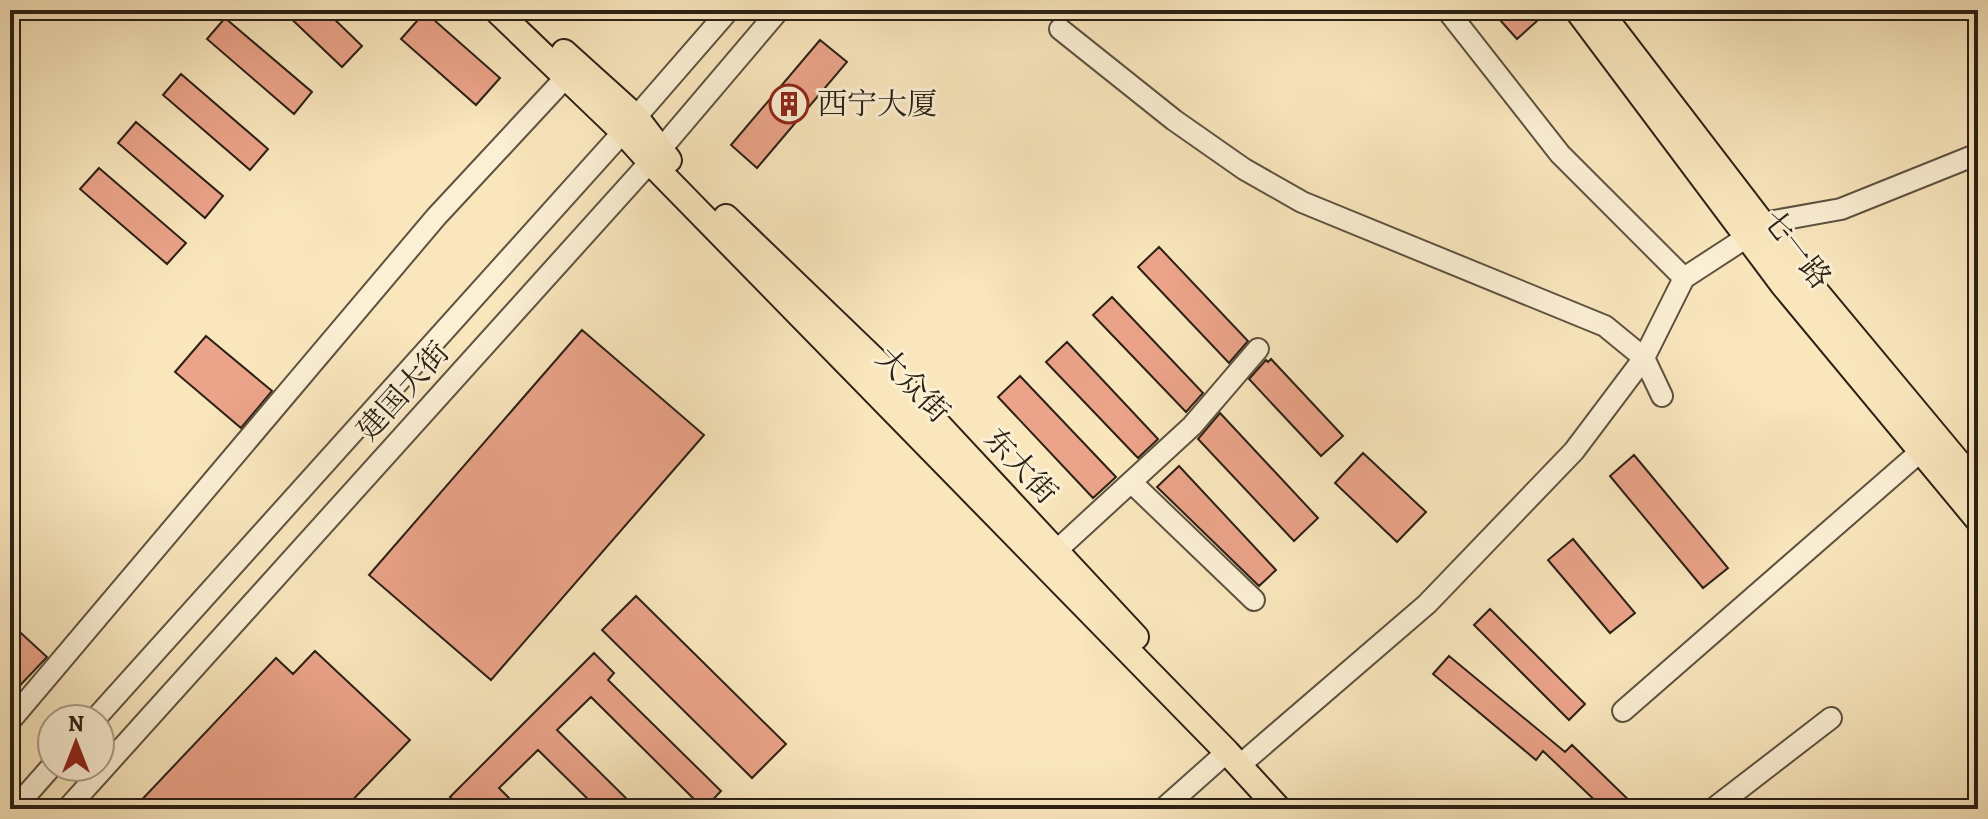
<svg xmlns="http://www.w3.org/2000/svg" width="1988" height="819" font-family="Alegreya,'Noto Serif SC',serif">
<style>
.building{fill:#eba389;stroke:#2b2015;stroke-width:2}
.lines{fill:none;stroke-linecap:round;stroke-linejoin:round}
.minor-casing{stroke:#5e523f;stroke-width:24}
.major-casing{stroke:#2b2015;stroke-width:28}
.minor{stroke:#fbefd4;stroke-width:20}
.major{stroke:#f9e6bd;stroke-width:24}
.labels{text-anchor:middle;stroke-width:6;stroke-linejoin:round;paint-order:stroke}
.poi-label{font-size:30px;fill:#2b2015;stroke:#fbefd4;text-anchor:start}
.street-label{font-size:30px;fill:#2b2015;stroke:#fbefd4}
</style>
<rect width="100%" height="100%" fill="#f9e6bd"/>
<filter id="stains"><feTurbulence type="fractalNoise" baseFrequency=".0025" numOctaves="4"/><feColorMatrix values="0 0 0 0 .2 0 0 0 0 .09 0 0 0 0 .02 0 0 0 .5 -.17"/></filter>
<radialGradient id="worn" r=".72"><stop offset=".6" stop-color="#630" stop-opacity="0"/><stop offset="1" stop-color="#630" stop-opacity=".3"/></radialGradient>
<path class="building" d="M282,10H325L362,46L342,67Z
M1491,10H1526L1537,21L1517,39Z
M425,12L500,78L476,105L401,39Z
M225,18L312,92L294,114L207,39Z
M820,40L847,62L757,168L731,145Z
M181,74L268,149L250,170L163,95Z
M136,122L223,196L205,218L118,143Z
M99,168L186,243L167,264L80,189Z
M1159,247L1248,341L1229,363L1138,267Z
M1112,297L1203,393L1186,412L1093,315Z
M582,330L704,435L491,680L369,575Z
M206,336L272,391L241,428L175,372Z
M1067,342L1158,439L1138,458L1046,362Z
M1271,359L1343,436L1321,456L1249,379L1266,360L1268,362Z
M1020,376L1116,477L1093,498L998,397Z
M1220,413L1318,518L1294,541L1198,439Z
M1363,453L1426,512L1397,542L1335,483Z
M1634,455L1728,568L1703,588L1610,476Z
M1179,466L1276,570L1259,586L1157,487Z
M1573,539L1635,613L1610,633L1548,560Z
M636,596L786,744L752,778L602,630Z
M1490,609L1585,704L1569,720L1474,625Z
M10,623L47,657L10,696Z
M315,651L410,740L344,809H133L276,658L293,674Z
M594,653L614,673L608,680L721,791L704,809L591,697L557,730L637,809H598L538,750L499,788L520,809H463L450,797Z
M1449,656L1565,752L1572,745L1638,809H1604L1543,751L1536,760L1433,674Z"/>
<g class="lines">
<defs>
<path id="minor" d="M1447,10L1560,154L1684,278
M1060,29L1174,120L1244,169L1302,202L1605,326L1644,358L1662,396
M1131,482L1254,600
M1056,551L1192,426L1258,349
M1623,711L1921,451
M95,719L623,132L729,10
M10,721L436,217L567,76
M1240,765L1427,604L1574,451L1644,358L1684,278L1747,237L1763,223L1841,209L1978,154
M14,809L52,766
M67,809L650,162L779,10
M1163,809L1227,752
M1713,809L1831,718"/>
<path id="major" d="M496,10L623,132L650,162L1227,752L1279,809
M1577,10L1783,285L1978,520
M1599,10L1799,271L1978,486
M564,52L636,117L669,160
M726,217L909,393L1136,637"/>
</defs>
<use href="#minor" class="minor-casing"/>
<use href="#major" class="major-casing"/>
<use href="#minor" class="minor"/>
<use href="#major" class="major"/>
</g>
<defs>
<symbol id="building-ring" viewBox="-11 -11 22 22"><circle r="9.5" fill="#fbefd4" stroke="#8f2418" stroke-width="1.5"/><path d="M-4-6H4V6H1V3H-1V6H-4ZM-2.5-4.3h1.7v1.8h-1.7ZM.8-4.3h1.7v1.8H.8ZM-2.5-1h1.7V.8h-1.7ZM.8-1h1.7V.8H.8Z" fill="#8f2418"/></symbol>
</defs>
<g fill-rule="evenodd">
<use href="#building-ring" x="767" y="82" width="44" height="44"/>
</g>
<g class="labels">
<g class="poi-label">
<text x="817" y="114">西宁大厦</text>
</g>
<g class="street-label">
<text transform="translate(1797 249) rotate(52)" y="10">七一路</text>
<text transform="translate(913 385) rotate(46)" y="10">大众街</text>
<text transform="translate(403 391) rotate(-48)" y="10">建国大街</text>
<text transform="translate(1021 466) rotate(47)" y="10">东大街</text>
</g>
</g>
<rect width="1988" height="819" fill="none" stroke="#f9e6bd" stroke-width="40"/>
<rect x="12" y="12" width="1964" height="795" fill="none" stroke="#2b2015" stroke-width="4"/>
<rect x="20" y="20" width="1948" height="779" fill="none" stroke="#2b2015" stroke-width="2"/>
<g transform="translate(76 743)"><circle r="38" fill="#fbefd4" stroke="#a89c88" stroke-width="2"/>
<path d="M0-6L14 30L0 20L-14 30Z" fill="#8f2418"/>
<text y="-12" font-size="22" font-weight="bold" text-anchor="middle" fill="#2b2015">N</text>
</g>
<rect width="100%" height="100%" filter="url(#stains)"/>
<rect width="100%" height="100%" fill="url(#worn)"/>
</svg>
